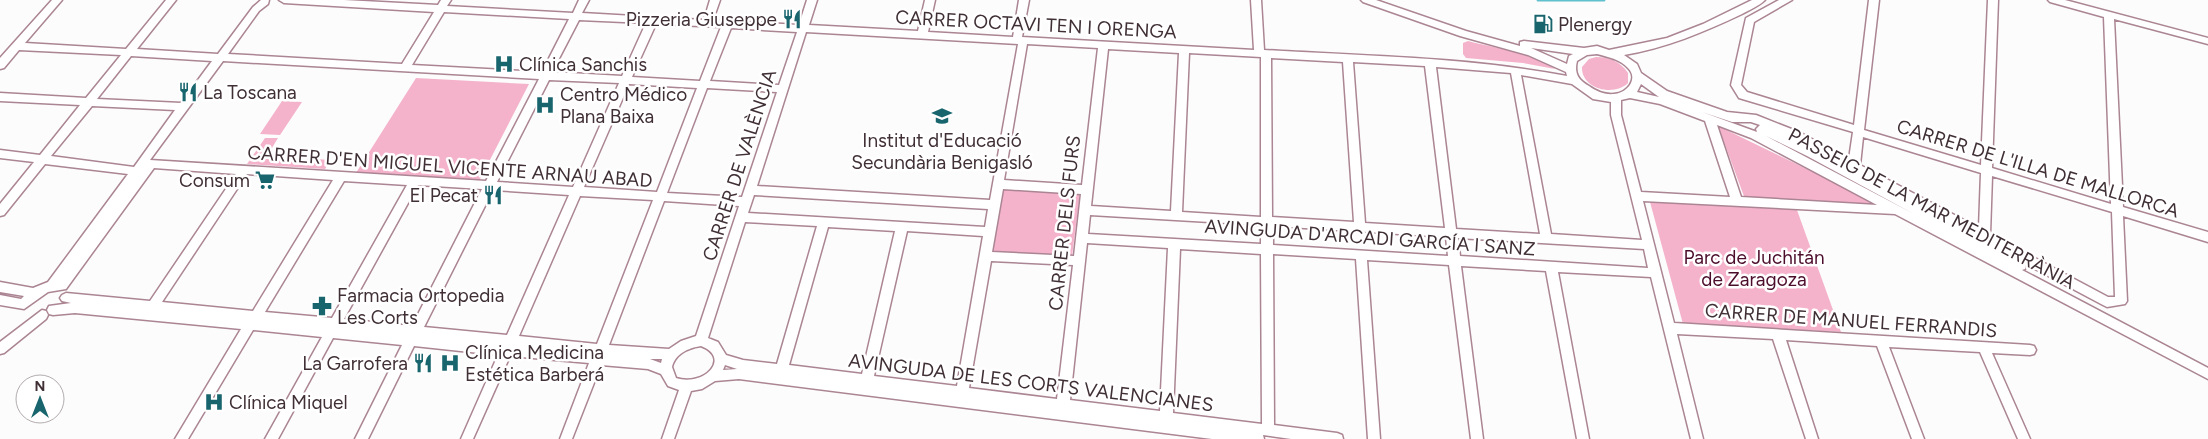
<svg xmlns="http://www.w3.org/2000/svg" width="2208" height="439" font-family="Figtree,sans-serif">
<style>
.green{fill:#f4b3cb}
.lines{fill:none;stroke-linecap:round;stroke-linejoin:round}
.stream{stroke:#60c0cc;stroke-width:3}
.minor-casing{stroke:#ab8593;stroke-width:3}
.minor{fill:#fff;fill-rule:evenodd}
.labels{text-anchor:middle;stroke-width:5;stroke-linejoin:round;paint-order:stroke}
.poi-label{font-size:19px;fill:#403035;stroke:#fff;text-anchor:start}
.street-label{font-size:19px;fill:#403035;stroke:#fff}
.park-label{font-size:19px;fill:#4c0d2c;stroke:#fff}
</style>
<rect width="100%" height="100%" fill="#fcfcfc"/>
<path class="green" d="M1468,41C1494,48 1533,53 1555,69L1523,63L1466,58L1463,54V43Z
M1596,57C1609,57 1620,61 1628,73V83C1614,97 1581,89 1582,67L1589,59Z
M416,78L529,84L478,183L354,176Z
M282,101L302,102L280,135L260,134Z
M1718,126L1883,206L1793,199L1841,332L1683,324L1650,202L1748,207Z
M265,138H278L267,156L331,160L325,169L247,164Z
M1003,188L1080,193L1072,256L992,252Z"/>
<g class="lines">
<path class="stream" d="M1538,0H1604"/>
<defs>
<path id="minor" d="M52,0H62L25,43L126,49L166,0H176L137,49L218,54L253,7L261,0H269L268,4L259,11L228,54L402,64L434,12L284,3L279,0H344L438,5L441,0H451L447,6L573,13L579,0H589L582,13L704,20L710,0H720L713,20L799,25L807,0H817L809,25L918,31L925,0H935L928,32L1013,37L1019,0H1029L1022,37L1254,50L1251,0H1261L1264,50C1365,56 1467,57 1567,76L1566,72L1528,55L1460,36L1363,2L1361,0H1376L1466,31L1520,46V42L1524,41L1584,48L1597,46L1609,50L1667,38L1703,24L1752,0H1765C1759,6 1749,10 1742,14C1704,32 1666,48 1624,55L1637,64L1641,73L1667,91L1727,112L1756,115L1799,132L1849,159L1853,132L1739,98L1731,85L1746,18L1779,0H1792L1754,22L1741,85L1747,92L1854,125L1869,0H1879L1864,130L1981,165L1988,0H1998L1992,168L2111,204L2104,17L2050,2L2048,0H2065L2208,38V44L2114,19L2123,207L2208,232V242L2123,216L2127,301L2125,304L2107,307L2103,305L2026,264L2025,269L2022,270L2208,368V379L1895,214L1643,201L1674,323L2030,345L2034,346L2036,350L2034,354L2030,355L1992,353L2030,439H2018L1980,352L1889,347L1924,439H1912L1877,346L1786,340L1818,439H1806L1773,339L1677,334L1703,439H1691L1651,277L1558,272L1589,439H1577L1546,271L1461,266L1483,439H1471L1449,265L1367,260L1380,439H1368L1356,259L1273,254L1274,425L1337,433L1342,435L1343,439H1291L1263,435L1264,439H1212L739,379L715,381L702,389L691,391L674,439H662L679,390L668,386L661,374L648,369L601,365L572,439H560L589,363L510,356L473,439H461L498,355L414,346L368,439H355L402,345L333,338L278,439H265L322,337L253,330L188,439H175L241,329L75,313L53,315L49,314L47,310L49,306L71,303L62,301L60,298L62,295L66,293L150,301L236,174L154,168L66,289L48,292L24,309L0,305V295L21,299L24,296L0,292V282L33,288L48,282L128,174L45,164L4,215L0,216V204L34,162L0,158V150L40,155L80,105L0,101V93L86,98L121,55L19,50L4,68L0,69V58ZM444,12L569,19L542,72L412,65ZM579,20L646,23L622,76L552,72ZM656,24L721,27L700,81L632,77ZM731,28L797,32L779,85L710,81ZM806,32L1018,44L990,200L757,186ZM1027,44L1098,48L1082,185L1004,180ZM1531,48L1573,54L1569,56L1567,64ZM1108,49L1179,53L1171,211L1091,206ZM1189,53L1261,57V217L1182,212ZM1597,54C1608,57 1620,59 1628,68C1639,79 1627,93 1614,94C1604,95 1596,91 1589,86C1578,80 1574,73 1577,61L1587,55ZM131,56L212,61L181,103L97,99ZM1271,58L1343,62L1354,222L1272,217ZM223,61L539,79L486,181L150,160ZM1353,62L1425,66L1445,228L1365,223ZM1436,67L1511,73L1540,234L1456,229ZM1521,75L1572,84L1593,99L1611,102V115L1642,240L1551,234ZM549,80L619,83L573,187L497,182ZM629,84L697,88L657,192L584,187ZM1641,84L1659,97L1637,92ZM707,88L777,92L742,197L667,193ZM1630,98L1660,104L1705,121L1730,197L1641,192L1621,115V100ZM92,106L175,110L134,167L51,156ZM1702,112L1732,122H1751L1760,125L1756,129L1757,132ZM1717,125L1751,138L1877,205L1741,197ZM1766,136L1807,156L1914,214ZM1863,137L1981,173L1979,228L1860,165ZM247,174L333,180L253,311L162,302ZM1992,176L2112,212L2115,297H2108L1990,234ZM344,181L407,185L332,318L265,312ZM418,185L482,189L412,326L344,319ZM1003,189L1081,194L1074,256L992,252ZM493,190L569,195L507,335L424,327ZM754,195L988,209L985,227L748,213ZM580,196L653,200L597,344L519,336ZM664,201L739,206L696,336L681,341L669,349L609,345ZM1090,215L1261,225V244L1088,234ZM745,222L817,226L777,364L743,360L726,355L718,342L708,338ZM1273,226L1446,237L1448,256L1273,245ZM828,227L895,231L862,374L789,365ZM907,231L983,236L957,386L874,376ZM1458,238L1644,249L1648,268L1460,256ZM1087,243L1168,248L1160,411L1070,400ZM1180,249L1261,254L1262,424L1173,413ZM991,261L1073,265L1057,399L969,388ZM701,346C732,358 704,387 676,378L672,367C675,354 688,348 701,346ZM650,359H662L661,363ZM725,365L737,369L723,370Z
M42,310L46,311L48,315L46,319L4,353L0,354V342Z"/>
</defs>
<use href="#minor" class="minor-casing"/>
<use href="#minor" class="minor"/>
</g>
<defs>
<symbol id="restaurant-bare" viewBox="-9 -9 18 18"><path d="M-5-6h1v4h1v-4h1v4h1v-4h1v5L-1.5 .5V6h-2V.5L-5-1ZM5-6V6H3V1.5H1.5Q1.5-4 5-6Z" fill="#19656e" stroke="#fff" stroke-width="2.5" paint-order="stroke"/></symbol>
<symbol id="fuel-bare" viewBox="-9 -9 18 18"><path d="M-5.5-6h7V0h2V4h1.3V-2.5L3-4.5l.8-.8L6-3V5H2.5V1h-1V6h-7ZM-4.2-4.7v3.2H.2V-4.7Z" fill="#19656e" stroke="#fff" stroke-width="2.5" paint-order="stroke"/></symbol>
<symbol id="hospital-bare" viewBox="-9 -9 18 18"><path d="M-5-5h3v3.5h4V-5h3V5h-3V1.5h-4V5h-3Z" fill="#19656e" stroke="#fff" stroke-width="2.5" paint-order="stroke"/></symbol>
<symbol id="school-bare" viewBox="-9 -9 18 18"><path d="M0-5L7-2L0 1L-7-2ZM-4 1L0 2.5L4 1V4Q0 6-4 4Z" fill="#19656e" stroke="#fff" stroke-width="2.5" paint-order="stroke"/></symbol>
<symbol id="supermarket-bare" viewBox="-9 -9 18 18"><path d="M-6-5.5h2.5l.6 2H6L4.5 2H-2.5L-4.4-4H-6ZM-1.5 3.2a1.3 1.3 0 1 0 .1 0ZM3 3.2a1.3 1.3 0 1 0 .1 0Z" fill="#19656e" stroke="#fff" stroke-width="2.5" paint-order="stroke"/></symbol>
<symbol id="pharmacy-bare" viewBox="-9 -9 18 18"><path d="M-2-6h4v4h4v4h-4v4h-4v-4h-4v-4h4Z" fill="#19656e" stroke="#fff" stroke-width="2.5" paint-order="stroke"/></symbol>
</defs>
<g fill-rule="evenodd">
<use href="#restaurant-bare" x="778" y="5" width="28" height="28"/>
<use href="#fuel-bare" x="1529" y="10" width="28" height="28"/>
<use href="#hospital-bare" x="490" y="50" width="28" height="28"/>
<use href="#restaurant-bare" x="174" y="78" width="28" height="28"/>
<use href="#hospital-bare" x="531" y="91" width="28" height="28"/>
<use href="#school-bare" x="928" y="102" width="28" height="28"/>
<use href="#supermarket-bare" x="251" y="166" width="28" height="28"/>
<use href="#restaurant-bare" x="479" y="181" width="28" height="28"/>
<use href="#pharmacy-bare" x="308" y="292" width="28" height="28"/>
<use href="#restaurant-bare" x="409" y="349" width="28" height="28"/>
<use href="#hospital-bare" x="436" y="349" width="28" height="28"/>
<use href="#hospital-bare" x="200" y="388" width="28" height="28"/>
</g>
<g class="labels">
<g class="poi-label">
<text x="777" y="26" text-anchor="end">Pizzeria Giuseppe</text>
<text x="1558" y="31">Plenergy</text>
<text x="519" y="71">Clínica Sanchis</text>
<text x="203" y="99">La Toscana</text>
<text x="560" y="101">Centro Médico<tspan x="560" dy="22">Plana Baixa</tspan></text>
<text x="942" y="147" text-anchor="middle">Institut d'Educació<tspan x="942" dy="22">Secundària Benigasló</tspan></text>
<text x="250" y="187" text-anchor="end">Consum</text>
<text x="478" y="202" text-anchor="end">El Pecat</text>
<text x="337" y="302">Farmacia Ortopedia<tspan x="337" dy="22">Les Corts</tspan></text>
<text x="465" y="359">Clínica Medicina<tspan x="465" dy="22">Estética Barberá</tspan></text>
<text x="408" y="370" text-anchor="end">La Garrofera</text>
<text x="229" y="409">Clínica Miquel</text>
</g>
<g class="street-label">
<text transform="translate(1036 24) rotate(3)" y="7">CARRER OCTAVI TEN I ORENGA</text>
<text transform="translate(739 165) rotate(-72)" y="7">CARRER DE VALÈNCIA</text>
<text transform="translate(450 166) rotate(4)" y="7">CARRER D'EN MIGUEL VICENTE ARNAU ABAD</text>
<text transform="translate(2038 168) rotate(17)" y="7">CARRER DE L'ILLA DE MALLORCA</text>
<text transform="translate(1932 208) rotate(28)" y="7">PASSEIG DE LA MAR MEDITERRÀNIA</text>
<text transform="translate(1064 223) rotate(-84)" y="7">CARRER DELS FURS</text>
<text transform="translate(1370 237) rotate(4)" y="7">AVINGUDA D'ARCADI GARCÍA I SANZ</text>
<text transform="translate(1851 320) rotate(4)" y="7">CARRER DE MANUEL FERRANDIS</text>
<text transform="translate(1031 382) rotate(7)" y="7">AVINGUDA DE LES CORTS VALENCIANES</text>
</g>
<g class="park-label">
<text x="1754" y="264">Parc de Juchitán<tspan x="1754" dy="22">de Zaragoza</tspan></text>
</g>
</g>
<g transform="translate(40 399)"><circle r="24" fill="#ffffff" stroke="#b3acae"/>
<path d="M0-4L9 19L0 12L-9 19Z" fill="#19656e"/>
<text y="-8" font-size="14" font-weight="bold" text-anchor="middle" fill="#403035">N</text>
</g>
</svg>
